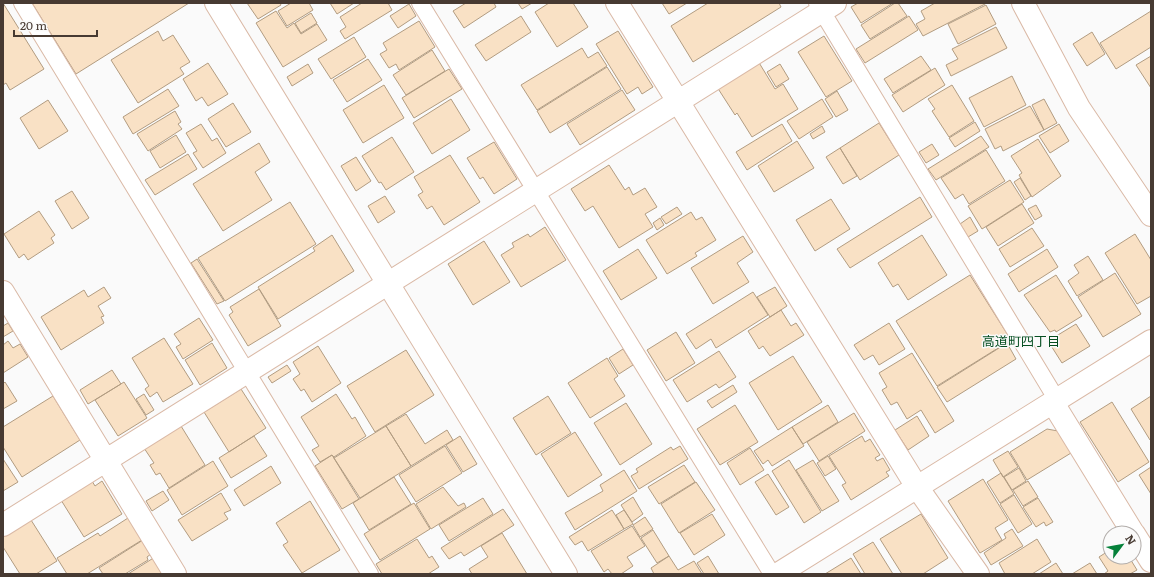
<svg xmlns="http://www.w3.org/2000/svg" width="1154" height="577" font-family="Literata,'Noto Sans JP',serif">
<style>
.building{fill:#f9e1c5;stroke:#b29c81}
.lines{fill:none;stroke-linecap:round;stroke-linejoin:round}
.lane-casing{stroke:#dab9a6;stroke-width:18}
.street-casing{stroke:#dab9a6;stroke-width:24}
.secondary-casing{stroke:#dab9a6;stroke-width:24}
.lane{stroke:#fff;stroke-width:16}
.street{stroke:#fff;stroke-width:22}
.secondary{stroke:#fff;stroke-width:22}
.labels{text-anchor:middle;stroke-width:3;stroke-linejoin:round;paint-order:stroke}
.neighbourhood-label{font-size:13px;fill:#064f22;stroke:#fafafa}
</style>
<rect width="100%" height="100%" fill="#fafafa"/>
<path class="building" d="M3,3L44,69L10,90L6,83L3,85Z
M32,3H189L76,74Z
M247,3H280L281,5L258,19Z
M291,3H309L313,10L287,26L278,11Z
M330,3H354L337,14Z
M362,3H388L392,10L345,39L340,31L346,27L340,17Z
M466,3H494L496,7L464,28L453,11Z
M518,3H532L522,9Z
M549,3H573L588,27L557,47L535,12Z
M662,3H687L669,14Z
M708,3H779L781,7L693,62L671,26Z
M858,3H893L861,23L851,7Z
M895,3H898L907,16L870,39L861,25Z
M935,3H984L985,4L923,36L916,24L925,19L921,11Z
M409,4L416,16L398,28L390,16Z
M986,5L996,24L958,44L948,24Z
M276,11L287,28L294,23L301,34L317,24L327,40L283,67L256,23Z
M1151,11V47L1116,69L1100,43Z
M311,13L317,23L301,33L295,23Z
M521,16L531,32L486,61L475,45Z
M909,16L918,30L865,63L856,49Z
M419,21L435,47L399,70L396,64L389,68L380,54L387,50L383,43Z
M996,27L1007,48L951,76L946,65L958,59L952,49Z
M158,31L163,41L173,35L190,62L180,68L184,74L138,103L111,60Z
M618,31L653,87L642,94L638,87L627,94L596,44Z
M1092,32L1105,54L1087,66L1073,44Z
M824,36L852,81L826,97L798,52Z
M354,37L366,57L331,79L318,59Z
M582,48L588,58L598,52L607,66L537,110L521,85Z
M432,50L445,71L406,95L393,75Z
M921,56L931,70L893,93L884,79Z
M1151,56V88L1136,65Z
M368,59L382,80L347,102L333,80Z
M758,61L775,89L783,84L798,109L752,137L737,113L735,115L717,87Z
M208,63L228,94L208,106L202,97L196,101L183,79Z
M308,64L313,73L292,86L287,77Z
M780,64L789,79L776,87L767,72Z
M607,67L621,89L550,133L537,111Z
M935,68L945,85L903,112L892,95Z
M449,69L462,89L414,118L402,98Z
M1012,76L1026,105L984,127L969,98Z
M384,85L404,118L363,143L343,110Z
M952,85L974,121L949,137L932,111L935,109L928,99Z
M168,89L179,106L133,134L123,117Z
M622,90L635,110L580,145L567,124Z
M837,91L848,110L836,117L825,99Z
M451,99L470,130L432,154L413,123Z
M822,99L833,117L799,139L787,121Z
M1044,99L1057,123L1044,130L1032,105Z
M48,100L68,131L39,149L20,118Z
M233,103L251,132L226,147L208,119Z
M1030,106L1044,130L1003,151L1001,146L995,149L985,129Z
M175,111L181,122L178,124L182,129L148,151L137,134Z
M975,122L980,131L955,147L949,138Z
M879,123L899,155L860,180L840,148Z
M201,124L212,141L217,138L226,153L203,168L193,153L197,151L186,133Z
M782,124L792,141L747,170L736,152Z
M1059,124L1069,141L1050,153L1039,136Z
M822,126L825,132L813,139L810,134Z
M176,135L186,152L160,168L150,151Z
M981,136L989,147L936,180L928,169Z
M392,137L414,172L386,190L381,182L379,183L362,156Z
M1038,139L1061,176L1032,197L1019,175L1022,173L1011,156Z
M797,141L814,168L774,192L758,166Z
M494,142L517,179L494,194L483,177L480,179L467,158Z
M259,143L270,162L255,172L272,200L223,231L193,184Z
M932,144L939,155L926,163L919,152Z
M840,148L857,176L843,184L826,157Z
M986,150L1005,181L969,204L963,194L955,199L941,178Z
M188,154L197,169L155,195L145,180Z
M450,155L480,202L444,225L432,206L427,209L418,195L423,192L414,177Z
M356,157L371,181L356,191L341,166Z
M609,165L625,190L629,187L633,195L645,188L657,207L645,214L653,227L619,248L593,206L585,211L571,189Z
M1020,178L1031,196L1025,200L1014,182Z
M1010,180L1024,202L982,229L968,206Z
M72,191L89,218L72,229L55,201Z
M385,196L395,212L378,223L368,206Z
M920,197L932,217L850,268L837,249Z
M831,199L850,229L815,251L796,220Z
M290,202L316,244L225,301L198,258Z
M1022,204L1034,223L998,246L986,227Z
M1036,205L1042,216L1035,220L1028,209Z
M677,207L682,214L666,224L661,217Z
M39,211L55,235L51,238L54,243L28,260L24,254L19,258L4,234Z
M691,212L696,220L702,217L716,240L695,253L697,256L667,274L646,240Z
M970,217L978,231L968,237L960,224Z
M660,218L664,225L657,230L653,223Z
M545,227L566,260L521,287L501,255L514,247L512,243L528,234L530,237Z
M1032,228L1044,246L1010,267L999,249Z
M1135,234L1151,260V296L1137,304L1105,253Z
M332,235L354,271L278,319L258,287L315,251L313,248Z
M922,235L947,275L908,300L898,284L893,287L878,263Z
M743,236L753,252L737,263L749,282L713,304L691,268Z
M484,241L510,282L473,305L448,264Z
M638,249L657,278L621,300L603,271Z
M1047,249L1058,267L1019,292L1008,274Z
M1088,256L1103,280L1077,296L1068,281L1079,273L1074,265Z
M197,259L224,301L217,304L191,263Z
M1115,273L1141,314L1103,337L1078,297Z
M970,275L1011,340L937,386L896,321Z
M1056,275L1082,316L1056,332L1055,330L1050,332L1024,295Z
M104,287L111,298L98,306L104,316L101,317L104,323L61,350L41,317L84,290L88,297Z
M775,287L787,306L770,317L757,297Z
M259,289L281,326L248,346L229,315L233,312L230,307Z
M753,292L768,315L716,348L711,339L696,349L686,334Z
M781,310L791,326L796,323L804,335L770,356L763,346L759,349L748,331Z
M199,318L213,340L183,359L176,347L181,344L174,334Z
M8,323L13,331L3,337V326Z
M889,323L905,349L879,365L873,355L864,360L854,345Z
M1076,324L1090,346L1062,363L1048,341Z
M676,332L695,363L666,381L647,350Z
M164,338L193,384L163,402L157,392L150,397L145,389L149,386L132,358Z
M8,341L13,348L20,344L28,357L3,373V345Z
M212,343L227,368L200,385L185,360Z
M1007,343L1016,359L947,402L937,387Z
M318,346L341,383L312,402L304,389L301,391L293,379L300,374L293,362Z
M623,349L633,365L619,374L609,358Z
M406,350L434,395L375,432L347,386Z
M719,351L736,377L719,388L716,384L687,402L673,380Z
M912,353L954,421L935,433L921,410L907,419L897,402L891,405L882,390L887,387L879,373Z
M793,356L822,402L778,430L749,383Z
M607,358L618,376L614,379L625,396L590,418L568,383Z
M287,365L291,371L272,383L268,377Z
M112,370L121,384L88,404L80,390Z
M5,382L17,401L3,409V384Z
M124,382L147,418L118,436L95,400Z
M733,385L737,392L712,408L707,401Z
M241,389L266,428L229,452L204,412Z
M144,394L154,410L146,415L136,399Z
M336,394L352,419L355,417L366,436L334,457L332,455L320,462L312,450L319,446L301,417Z
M53,396L80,440L22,477L3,447V427Z
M548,396L571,433L536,455L513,418Z
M1151,396V440H1150L1131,409Z
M1112,402L1149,462L1118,482L1080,422Z
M626,403L652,444L620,465L594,423Z
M735,405L758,442L720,465L697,429Z
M828,405L838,422L803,444L792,427Z
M854,413L865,431L819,461L807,442Z
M406,414L425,444L447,430L453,440L411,466L386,426Z
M917,416L929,436L908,450L895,430Z
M181,426L205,465L169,488L160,473L156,475L150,465L154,463L144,448Z
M386,426L411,466L360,498L334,458Z
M792,427L804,446L772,466L768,460L763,464L754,451Z
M1047,429L1058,431L1071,453L1027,480L1010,452Z
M575,432L602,475L568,497L541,454Z
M254,436L267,456L231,478L219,458Z
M460,436L477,464L463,472L446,445Z
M862,436L865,442L870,439L880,455L875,458L877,461L883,458L890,470L886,472L889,476L851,500L842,485L846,483L829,456Z
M445,446L462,473L416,502L399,475Z
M680,446L688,459L639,489L631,476L638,472L636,469L671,447L673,450Z
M750,448L764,470L740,485L727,463Z
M1008,451L1018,467L1003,477L993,460Z
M332,455L359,499L342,509L315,466Z
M828,456L836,469L825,476L817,463Z
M3,459L18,482L3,491Z
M789,460L821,512L804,523L772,471Z
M813,460L839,501L822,511L796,470Z
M213,461L228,486L182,515L167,490Z
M684,465L695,482L659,504L648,487Z
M271,466L281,483L244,506L234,490Z
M1151,467V494L1139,475Z
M1019,468L1026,481L1012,490L1004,477Z
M624,470L637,491L575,530L565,513L603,491L600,485Z
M1001,473L1014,494L1000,503L987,482Z
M768,474L789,507L776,515L755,482Z
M394,477L411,504L369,530L353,503Z
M983,479L1008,520L995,528L1002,540L980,553L948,501Z
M92,481L95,486L102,481L122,514L84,537L61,500Z
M1028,481L1038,497L1023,506L1013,490Z
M696,482L715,510L679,533L661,504Z
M443,487L458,506L464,503L466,507L431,529L416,504Z
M163,491L169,500L152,511L146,501Z
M221,493L231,510L224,513L228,519L192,541L178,520Z
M1014,495L1032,524L1018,533L1000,504Z
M633,497L643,514L632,522L621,505Z
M483,498L493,514L449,541L439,525Z
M1038,498L1053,522L1046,526L1044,522L1036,527L1023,507Z
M310,501L340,550L302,573L283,545L288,542L276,523Z
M414,503L430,529L380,560L364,534Z
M503,509L514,525L464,556L461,552L449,559L441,548Z
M612,510L624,529L588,551L582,541L575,545L569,537Z
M624,510L633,524L624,529L616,515Z
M712,514L725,535L694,555L680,533Z
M921,514L948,558L923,574H902L880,539Z
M645,517L653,529L640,537L633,525Z
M128,518L142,540L87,574H67L57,558L98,533L100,536Z
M31,520L57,561L36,574H20L3,547V537Z
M632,526L645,546L627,557L633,566L621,574H612L608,569L604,572L591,551Z
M1012,529L1023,546L991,565L984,553L1006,538L1004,534Z
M653,530L669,556L657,563L641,538Z
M502,533L527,574H472L469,569L488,557L481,546Z
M417,539L429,558L432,556L439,567L428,574H382L376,564Z
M1037,539L1051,562L1032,574H1005L999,563Z
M143,540L151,554L147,557L148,560L125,574H103L99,568Z
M873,542L893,574H865L853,554Z
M1110,550V557H1129L1137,570L1130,574H1104L1108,571L1099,557Z
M669,556L678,570L694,561L702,574H654L651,568Z
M708,556L719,574H704L697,563Z
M155,557L164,572L160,574H128Z
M851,558L861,574H825Z
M1056,563L1063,574H1039Z
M1090,563L1097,574H1072Z"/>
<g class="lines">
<defs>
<path id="lane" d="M22,3L370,574
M420,3L772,574
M817,3L1057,400"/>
<path id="street" d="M617,3L917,487L978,574
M3,292L175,574
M1053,403L1133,533
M3,525L835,3
M1134,534L1151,561"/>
<path id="secondary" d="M216,3L566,574
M1023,3L1079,108L1151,215
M778,574L1151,341"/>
</defs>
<use href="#lane" class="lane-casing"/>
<use href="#street" class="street-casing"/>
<use href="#secondary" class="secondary-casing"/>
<use href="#lane" class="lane"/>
<use href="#street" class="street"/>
<use href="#secondary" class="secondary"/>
</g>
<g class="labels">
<g class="neighbourhood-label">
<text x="1021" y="346">高道町四丁目</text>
</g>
</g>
<rect width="1154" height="577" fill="none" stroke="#473a32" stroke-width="8"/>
<g transform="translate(1122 545) rotate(58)"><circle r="19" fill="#fafafa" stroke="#b2adaa"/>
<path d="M0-3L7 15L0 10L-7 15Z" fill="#05813a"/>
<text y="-6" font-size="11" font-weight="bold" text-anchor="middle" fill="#473a32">N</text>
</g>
<path d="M14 30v6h83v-6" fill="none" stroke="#473a32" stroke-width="2"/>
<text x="20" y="30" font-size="12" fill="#473a32" stroke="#fafafa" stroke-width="3" paint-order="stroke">20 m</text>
</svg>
